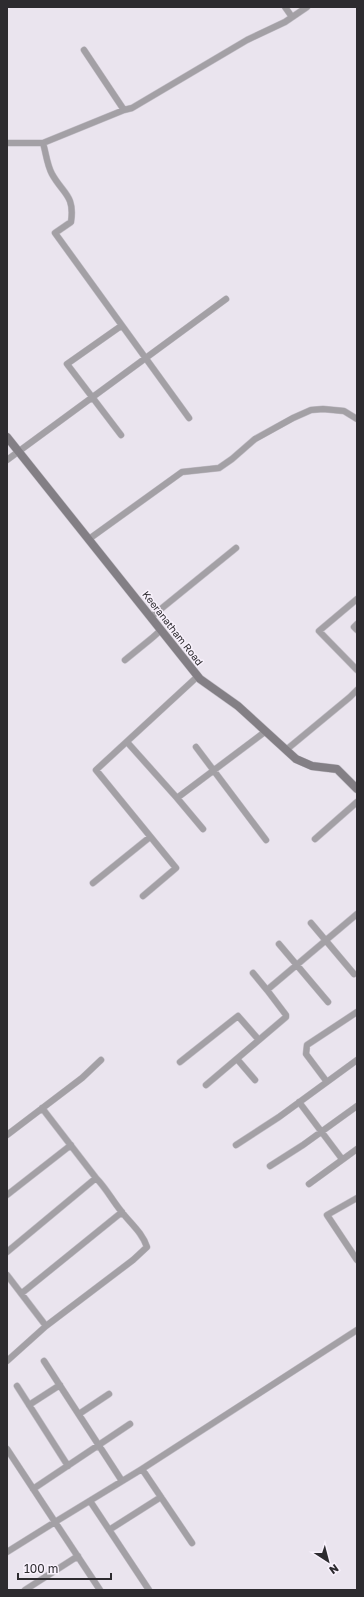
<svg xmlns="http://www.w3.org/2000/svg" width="364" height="1597" font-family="'Golos Text',sans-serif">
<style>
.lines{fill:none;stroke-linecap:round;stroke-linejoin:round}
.street-casing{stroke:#c4bfc8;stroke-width:7}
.secondary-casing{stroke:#c4bfc8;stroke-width:9}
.street{stroke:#a3a0a5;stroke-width:6}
.secondary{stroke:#837f85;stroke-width:8}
.labels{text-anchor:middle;stroke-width:3;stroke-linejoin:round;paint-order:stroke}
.street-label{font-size:10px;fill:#2d2b2f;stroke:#f8f1fc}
</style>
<rect width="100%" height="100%" fill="#eae4ee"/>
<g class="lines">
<defs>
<path id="street" d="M285,7L292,17
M84,50L124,110
M7,143H43L124,110L132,108L247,40L285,22L307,7
M43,143C46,153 47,165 52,174C63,194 75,195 71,222L55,233L189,418
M121,435L67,364L121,326
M7,460L226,299
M89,539L182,472L219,468L232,459L255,439L293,418L311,410L323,409L344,411L357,419
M357,599L319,631L357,670
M151,617L236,548
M357,624L354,627L357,630
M125,660L152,638L161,630
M127,742L177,798L266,731
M196,747L266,840
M286,750L350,697L357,690
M177,798L203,829
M315,839L357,802
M93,883L150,837
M143,896L176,868L96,770L198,676
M311,923L354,974
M279,944L328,1002
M253,973L267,990
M237,1059L255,1080
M180,1062L238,1016L259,1040
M327,1082L306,1054L307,1045L357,1012
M206,1085L286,1017V1015L267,990L357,914
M299,1102L342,1159
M7,1135L82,1078L101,1060
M236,1145L279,1117L357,1060
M270,1166L303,1145L357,1106
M309,1184L357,1149
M7,1195L71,1145
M357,1198L327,1215L357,1260
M7,1252L96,1178
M7,1275L46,1326
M22,1293L122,1212
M7,1361L46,1326L133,1260L147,1247C142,1232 130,1223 121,1211C112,1200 106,1188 96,1178L42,1108
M44,1361L122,1481
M17,1386L68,1466
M29,1405L60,1385
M79,1414L109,1394
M7,1449L55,1522L142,1469L357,1330
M142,1469L192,1543
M33,1489L130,1424
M90,1501L149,1590
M109,1530L161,1497
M7,1552L55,1522L100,1590
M25,1590L78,1556"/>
<path id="secondary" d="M7,437L200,679L238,706L296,759L312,766L337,769L357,789"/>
</defs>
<use href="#street" class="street-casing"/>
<use href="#secondary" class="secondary-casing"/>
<use href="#street" class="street"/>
<use href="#secondary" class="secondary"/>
</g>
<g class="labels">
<g class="street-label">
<text transform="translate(173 628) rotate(52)" y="4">Keeranatham Road</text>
</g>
</g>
<rect width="364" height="1597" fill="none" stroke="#2d2b2f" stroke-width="16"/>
<g transform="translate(328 1561) rotate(144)" stroke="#f8f1fc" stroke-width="3" paint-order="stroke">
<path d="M0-3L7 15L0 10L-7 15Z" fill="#2d2b2f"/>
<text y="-6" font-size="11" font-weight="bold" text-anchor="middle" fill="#2d2b2f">N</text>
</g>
<path d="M18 1573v6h93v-6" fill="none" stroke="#2d2b2f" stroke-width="2"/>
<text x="24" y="1573" font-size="12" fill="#2d2b2f" stroke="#f8f1fc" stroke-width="3" paint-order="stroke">100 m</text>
</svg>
